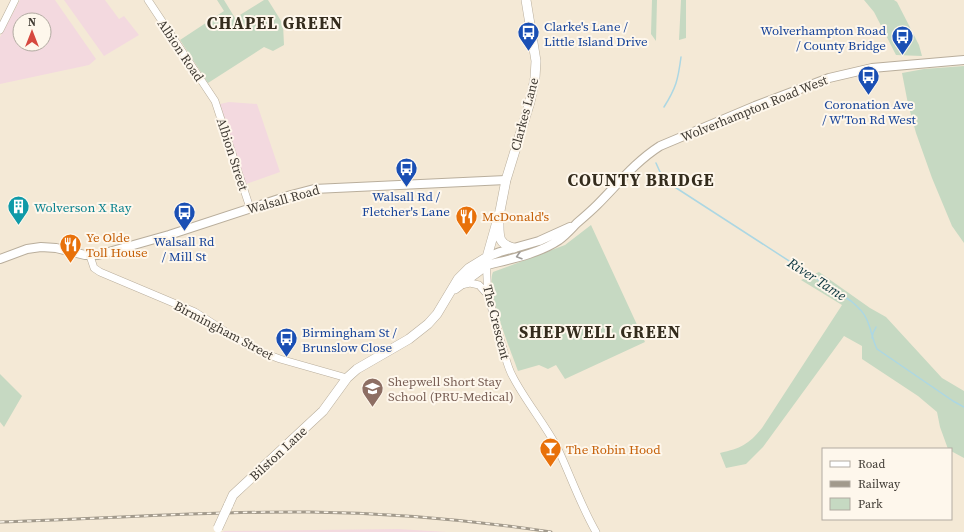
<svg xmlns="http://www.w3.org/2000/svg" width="964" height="532" font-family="'Source Serif 4',serif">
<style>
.industrial{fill:#f3d9df;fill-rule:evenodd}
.green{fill:#c6d9c2}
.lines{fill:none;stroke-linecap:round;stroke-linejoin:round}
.stream{stroke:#acd7e3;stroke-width:1.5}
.tertiary-casing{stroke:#b9ae9c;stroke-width:8}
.secondary-casing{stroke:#b9ae9c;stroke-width:10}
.primary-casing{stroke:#b9ae9c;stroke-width:10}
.tertiary{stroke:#fff;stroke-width:7}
.secondary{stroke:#fff;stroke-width:8}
.primary{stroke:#fff;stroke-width:9}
.rail-casing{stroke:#a29a8c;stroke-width:3}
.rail{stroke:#fef7ec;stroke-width:1.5;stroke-dasharray:4.5;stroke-linecap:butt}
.primary-bridge-casing{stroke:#b9ae9c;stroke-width:10;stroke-linecap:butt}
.primary-bridge{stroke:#fff;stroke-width:9}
.oneway{stroke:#9f9c99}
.labels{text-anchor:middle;stroke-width:4;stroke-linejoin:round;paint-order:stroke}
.transit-label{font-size:13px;fill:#164399;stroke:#fef7ec}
.street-label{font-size:13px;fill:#3f3a33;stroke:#fef7ec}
.culture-label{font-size:13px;fill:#0d838f;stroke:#fef7ec;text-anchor:start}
.food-label{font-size:13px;fill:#c56008;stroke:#fef7ec;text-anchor:start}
.education-label{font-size:13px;fill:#785e54;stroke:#fef7ec;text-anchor:start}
.water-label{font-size:14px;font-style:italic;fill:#0d363f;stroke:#fef7ec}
.district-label{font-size:17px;font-weight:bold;letter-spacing:1px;fill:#342c1d;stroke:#fef7ec}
</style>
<rect width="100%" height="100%" fill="#f4e9d6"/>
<path class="industrial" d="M20,0H55L96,59L89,65L0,84V37ZM20,20H44V44H20Z
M64,0H105L119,19L124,16L139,35L104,56Z
M229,102L257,104L280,172L246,184L220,104Z
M398,529L447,532H223L224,531Z"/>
<path class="green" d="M217,0H224L235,18L264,0H268L283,24L284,45L273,51L264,47L208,83L180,40L224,11Z
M652,0H657L656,41L651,34Z
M681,0H686V38L679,40Z
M864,0H894L897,2L919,45L922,56L896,55L874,12Z
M964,66V243L952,226L932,178L916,133L908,104L902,73L924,69Z
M591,225L645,342L565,379L556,365L548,369L539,365L518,371C511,351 485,290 493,272L565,245Z
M819,272L870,308L886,317L942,378L964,391V458L951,451V449H948L940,427L937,412L918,396L862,359V346L844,336L763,447L746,464L726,468L720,453C741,448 748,445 762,428L842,305L801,280Z
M0,374L22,396L4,427L0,422Z"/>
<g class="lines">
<path class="stream" d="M664,107C676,88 678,80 681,57
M656,163L660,172L667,182L851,301C857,306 863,311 866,318C871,327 872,339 877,349L953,401L964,407
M872,338L873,333L876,327"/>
<defs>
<path id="tertiary" d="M148,0L215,101L250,208
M0,30L15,0
M90,256L94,268L100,272L195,312L245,344L261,352L280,359L347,378
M487,265C485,293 494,316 501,342C505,354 507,367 513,377C526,402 545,424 558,449C571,477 581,506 596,532
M461,285L470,283L479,285L488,295"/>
<path id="secondary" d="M487,257L500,252L539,241L570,227
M0,259L27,249L41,247L56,248L85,255H98L169,235L291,195L314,189L506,180
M487,265C511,259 538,254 559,240C566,235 571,229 577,223C584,217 591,211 597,205C618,184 635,162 660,146L755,106L829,78L872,68L964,60"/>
<path id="primary" d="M499,222C499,237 498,244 514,248
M455,289L487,265V257L500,211L506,180L530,102L535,78L536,61L526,0
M228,506L233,495L323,411L347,378L357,369L409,339L428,324L437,314L458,279L469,268L487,257"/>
</defs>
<use href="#tertiary" class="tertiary-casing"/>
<use href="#secondary" class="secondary-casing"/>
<use href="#primary" class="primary-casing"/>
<use href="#tertiary" class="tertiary"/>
<use href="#secondary" class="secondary"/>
<use href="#primary" class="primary"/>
<defs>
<path id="rail" d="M0,522C103,519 206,511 309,512C390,513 471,520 551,532"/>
</defs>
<use href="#rail" class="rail-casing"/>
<use href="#rail" class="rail"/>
<defs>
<path id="primary-bridge" d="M218,528L228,506"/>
</defs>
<use href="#primary-bridge" class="primary-bridge-casing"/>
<use href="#primary-bridge" class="primary-bridge"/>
</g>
<defs><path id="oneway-chevron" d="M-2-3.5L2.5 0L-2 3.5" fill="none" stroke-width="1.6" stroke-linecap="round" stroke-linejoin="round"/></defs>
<use class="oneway" href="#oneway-chevron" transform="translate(519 256) rotate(164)"/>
<defs>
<symbol id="bus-pin" viewBox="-11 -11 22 30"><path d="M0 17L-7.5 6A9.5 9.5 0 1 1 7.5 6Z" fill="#1a4fb4" stroke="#fef7ec"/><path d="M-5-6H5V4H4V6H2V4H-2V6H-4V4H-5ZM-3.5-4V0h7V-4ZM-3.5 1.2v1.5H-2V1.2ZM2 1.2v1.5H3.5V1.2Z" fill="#fff"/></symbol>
<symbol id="building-pin" viewBox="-11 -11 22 30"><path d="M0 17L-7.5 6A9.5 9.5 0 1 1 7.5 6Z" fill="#0f9aa8" stroke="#fef7ec"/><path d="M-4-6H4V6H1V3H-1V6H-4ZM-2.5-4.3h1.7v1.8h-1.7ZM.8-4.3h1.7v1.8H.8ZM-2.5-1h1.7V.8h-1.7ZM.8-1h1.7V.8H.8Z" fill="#fff"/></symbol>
<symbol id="restaurant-pin" viewBox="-11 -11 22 30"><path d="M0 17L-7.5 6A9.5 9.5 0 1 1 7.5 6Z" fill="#e8710a" stroke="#fef7ec"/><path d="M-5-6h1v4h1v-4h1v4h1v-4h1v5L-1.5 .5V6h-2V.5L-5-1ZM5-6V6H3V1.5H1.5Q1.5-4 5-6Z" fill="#fff"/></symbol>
<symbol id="school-pin" viewBox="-11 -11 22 30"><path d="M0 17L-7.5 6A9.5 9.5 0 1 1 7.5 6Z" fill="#8d6e63" stroke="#fef7ec"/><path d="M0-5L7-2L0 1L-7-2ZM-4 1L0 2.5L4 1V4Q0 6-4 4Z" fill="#fff"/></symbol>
<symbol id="bar-pin" viewBox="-11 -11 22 30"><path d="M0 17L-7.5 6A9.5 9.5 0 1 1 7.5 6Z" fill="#e8710a" stroke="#fef7ec"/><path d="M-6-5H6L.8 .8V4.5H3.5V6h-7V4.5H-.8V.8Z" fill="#fff"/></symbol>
</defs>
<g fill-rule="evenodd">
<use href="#bus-pin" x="516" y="20" width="25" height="34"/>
<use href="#bus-pin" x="890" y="24" width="25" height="34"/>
<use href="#bus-pin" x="856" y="64" width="25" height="34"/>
<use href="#bus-pin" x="394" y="156" width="25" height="34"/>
<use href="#building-pin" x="6" y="194" width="25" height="34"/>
<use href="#bus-pin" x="172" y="200" width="25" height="34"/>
<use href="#restaurant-pin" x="454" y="204" width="25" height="34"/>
<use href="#restaurant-pin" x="58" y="232" width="25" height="34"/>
<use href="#bus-pin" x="274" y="326" width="25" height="34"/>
<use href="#school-pin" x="360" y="376" width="25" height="34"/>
<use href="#bar-pin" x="538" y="436" width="25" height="34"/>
</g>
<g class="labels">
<g class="transit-label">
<text x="544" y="31" text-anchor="start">Clarke's Lane /<tspan x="544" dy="15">Little Island Drive</tspan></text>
<text x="886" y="35" text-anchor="end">Wolverhampton Road<tspan x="886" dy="15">/ County Bridge</tspan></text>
<text x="869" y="109">Coronation Ave<tspan x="869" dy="15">/ W'Ton Rd West</tspan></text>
<text x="406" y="201">Walsall Rd /<tspan x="406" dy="15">Fletcher's Lane</tspan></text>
<text x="184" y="246">Walsall Rd<tspan x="184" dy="15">/ Mill St</tspan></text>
<text x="302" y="337" text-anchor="start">Birmingham St /<tspan x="302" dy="15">Brunslow Close</tspan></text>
</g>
<g class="street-label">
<text transform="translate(181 50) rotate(56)" y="5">Albion Road</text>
<text transform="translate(754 108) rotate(-22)" y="5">Wolverhampton Road West</text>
<text transform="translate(524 114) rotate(-75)" y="5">Clarkes Lane</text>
<text transform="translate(233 154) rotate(72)" y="5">Albion Street</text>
<text transform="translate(283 199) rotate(-16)" y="5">Walsall Road</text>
<text transform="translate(497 322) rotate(76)" y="5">The Crescent</text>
<text transform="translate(224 330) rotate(28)" y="5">Birmingham Street</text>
<text transform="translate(278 453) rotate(-43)" y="5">Bilston Lane</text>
</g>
<g class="culture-label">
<text x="34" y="212">Wolverson X Ray</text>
</g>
<g class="food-label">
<text x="482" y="221">McDonald's</text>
<text x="86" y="242">Ye Olde<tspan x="86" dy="15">Toll House</tspan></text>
<text x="566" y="454">The Robin Hood</text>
</g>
<g class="education-label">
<text x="388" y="386">Shepwell Short Stay<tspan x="388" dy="15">School (PRU-Medical)</tspan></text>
</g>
<g class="water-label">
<text transform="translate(817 279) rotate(33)" y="5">River Tame</text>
</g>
<g class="district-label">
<text x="275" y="29">CHAPEL GREEN</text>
<text x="641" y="186">COUNTY BRIDGE</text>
<text x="600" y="338">SHEPWELL GREEN</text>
</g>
</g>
<rect x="822" y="448" width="130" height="72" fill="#fef7ec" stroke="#b2aba2"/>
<rect x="830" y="461" width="20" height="6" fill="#ffffff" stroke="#b2aba2"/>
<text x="858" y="468" font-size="12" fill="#3f3a33">Road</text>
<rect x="830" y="481" width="20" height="6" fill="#a29a8c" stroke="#b2aba2"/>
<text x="858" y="488" font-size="12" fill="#3f3a33">Railway</text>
<rect x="830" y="498" width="20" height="12" fill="#c6d9c2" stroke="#b2aba2"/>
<text x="858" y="508" font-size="12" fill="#3f3a33">Park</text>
<g transform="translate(32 32)"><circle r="19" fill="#fef7ec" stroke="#b2aba2"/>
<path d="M0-3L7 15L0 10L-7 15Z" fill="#d6483f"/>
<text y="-6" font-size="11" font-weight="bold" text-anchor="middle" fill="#3f3a33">N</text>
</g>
</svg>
